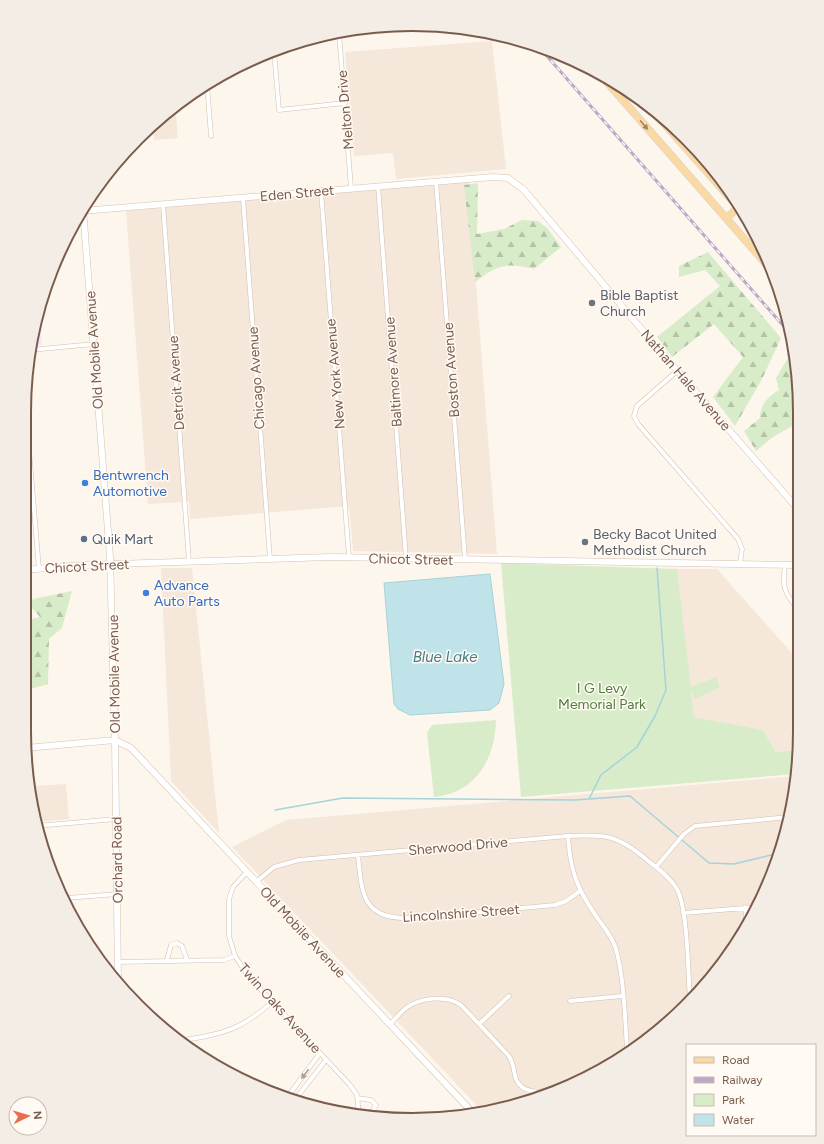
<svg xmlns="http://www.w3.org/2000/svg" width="824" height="1144" font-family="Figtree,sans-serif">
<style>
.residential{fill:#f5e8da}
.education{fill:#f3e8fa}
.forest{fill:url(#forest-firs)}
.green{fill:#d8ecc9}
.water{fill:#bfe3e8;stroke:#a5d3da}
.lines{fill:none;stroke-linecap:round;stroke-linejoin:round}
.stream{stroke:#a5d3da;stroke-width:1.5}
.street-casing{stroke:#d1beb0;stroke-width:5}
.secondary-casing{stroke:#d6c0b0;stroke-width:7}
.primary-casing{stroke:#dad1cd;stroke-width:8}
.street{stroke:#fff;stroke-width:4}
.secondary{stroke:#fff;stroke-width:6}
.primary{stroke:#fbd9a5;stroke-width:7}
.rail-casing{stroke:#b9a8c9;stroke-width:3}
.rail{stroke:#fffaf3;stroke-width:1.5;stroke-dasharray:4.5;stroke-linecap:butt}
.oneway{fill:#a18267}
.oneway2{fill:#af9d94}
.worship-dot{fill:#6b7280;stroke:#fffaf3;stroke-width:1.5}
.shop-dot{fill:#3f7fe0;stroke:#fffaf3;stroke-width:1.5}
.service-dot{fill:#5c6f8a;stroke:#fffaf3;stroke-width:1.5}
.labels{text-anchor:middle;stroke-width:3;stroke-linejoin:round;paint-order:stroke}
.street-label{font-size:14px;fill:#7a5c4d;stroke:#fffaf3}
.worship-label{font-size:14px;fill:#5b616d;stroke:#fffaf3;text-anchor:start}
.shop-label{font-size:14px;fill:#366cbe;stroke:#fffaf3;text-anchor:start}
.service-label{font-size:14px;fill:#4e5e75;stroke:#fffaf3;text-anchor:start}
.park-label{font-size:14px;fill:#537a41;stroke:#fffaf3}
.water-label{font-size:15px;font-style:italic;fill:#437c86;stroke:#fffaf3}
.rim{fill:none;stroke:#7a5c4d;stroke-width:2}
</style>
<defs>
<pattern id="forest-firs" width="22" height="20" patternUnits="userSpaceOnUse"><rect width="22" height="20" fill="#d8ecc9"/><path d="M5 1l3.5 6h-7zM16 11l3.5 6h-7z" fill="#b4c2a5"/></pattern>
</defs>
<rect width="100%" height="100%" fill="#fdf6ec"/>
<path class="residential" d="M492,41L506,169L396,179L393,153L354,156L345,52Z
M175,107L178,138L154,140L153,125Z
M468,181L497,554L353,551L349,506L190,519L189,502L148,504L126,211Z
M161,568H192L219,833L171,781Z
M677,569H717L799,661V750L776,752L763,730L694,717Z
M796,776L787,832L760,903L720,968L668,1024L561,1090L482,1111L232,847L286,820Z
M66,784L69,819L36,822L33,786Z"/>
<path class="education" d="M39,316L42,345L31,346L32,336Z"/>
<path class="forest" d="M478,183L477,234L504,229L522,220L538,221L547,228L561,247L534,269C506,262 498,265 475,282L464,185Z
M708,252L781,338L762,379L735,426L713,397L743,357L714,324L672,357L657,337L720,286L705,270L679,277V266Z
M790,344L797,361V431L792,426L773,437L756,451L744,431L760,418C760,404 768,397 779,390L776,378L788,358L787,350Z
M72,591L62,628L49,639L48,684L24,691V621L40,617L30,606L33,599Z"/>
<path class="green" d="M501,563L677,569L691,687L716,677L720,687L695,699L691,689L694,717L763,730L776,752L799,750L796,774L521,797Z
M496,720C495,759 476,793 434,797L427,733L432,725Z"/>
<path class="water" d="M490,574L504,684L499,703L490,710L410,715L398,709L394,704L384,583Z"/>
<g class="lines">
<path class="stream" d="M589,799L601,775L637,747L655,716L666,690L657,568
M275,810L343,798L575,800L630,796L709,863L734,864L779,853"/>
<defs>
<path id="street" d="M339,33L351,188
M274,51L279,110L345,103
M207,84L211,136
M436,181L465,559
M378,186L406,558
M321,191L349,558
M243,198L270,559
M163,204L189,562
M30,350L94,344
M677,371L637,406L634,416L638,424L738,539L742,549L740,564
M25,402L39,569
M785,565C782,587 784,593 798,609
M36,826L116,819
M568,836C570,868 576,887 594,913C601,924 610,933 615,946C624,973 625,1020 627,1049
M358,855C362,897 363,920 413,918L555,905L566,901L580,891
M656,867L684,834L695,826L789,817
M247,872L233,887L229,899V936L235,956L249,977L350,1085L357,1095L359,1116
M256,882L274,867L299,860L568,836C606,834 617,835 646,859C657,868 670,877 677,889C688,910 688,974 690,1000
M67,898L117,894
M745,907L747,925
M683,913L758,907
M167,960L171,945L177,943L182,946L187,960
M118,962L224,960L235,956
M570,1001L622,996
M390,1024C395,1019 400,1013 406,1008C421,997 447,995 461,1005L508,1055C514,1062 513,1070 516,1079C523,1097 547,1091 562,1089
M479,1024L509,996
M184,1040C224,1034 242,1029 272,1002
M289,1095L320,1053
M297,1097L326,1060
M357,1098L371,1100L376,1105L373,1111L359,1115"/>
<path id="secondary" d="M83,209L110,557L115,740L118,980
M82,211L493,177L508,178L524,190L654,344L798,509
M24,570L83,565L330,557L798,565
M26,748L115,740L131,748L474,1114"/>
<path id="primary" d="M600,74L767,265
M646,103L739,208
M727,218L738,207"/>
</defs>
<use href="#street" class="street-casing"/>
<use href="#secondary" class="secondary-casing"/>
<use href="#primary" class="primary-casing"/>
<use href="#street" class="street"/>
<use href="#secondary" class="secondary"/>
<use href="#primary" class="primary"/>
<defs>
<path id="rail" d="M539,47L787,330"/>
</defs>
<use href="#rail" class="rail-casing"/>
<use href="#rail" class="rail"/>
</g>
<defs><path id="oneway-solid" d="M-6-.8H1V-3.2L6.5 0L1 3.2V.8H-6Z"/></defs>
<use class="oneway" href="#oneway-solid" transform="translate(644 125) rotate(49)"/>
<use class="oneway2" href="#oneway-solid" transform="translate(305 1074) rotate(127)"/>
<g class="worship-dot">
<circle cx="592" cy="303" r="4"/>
<circle cx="585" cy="542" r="4"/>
</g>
<g class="shop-dot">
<circle cx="85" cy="483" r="4"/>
<circle cx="146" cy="593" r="4"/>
</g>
<circle class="service-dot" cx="84" cy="539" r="4"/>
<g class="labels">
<g class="street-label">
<text transform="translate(345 110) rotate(-95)" y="5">Melton Drive</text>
<text transform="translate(297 193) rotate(-5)" y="5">Eden Street</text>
<text transform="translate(94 350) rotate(-94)" y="5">Old Mobile Avenue</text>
<text transform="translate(451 370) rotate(-94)" y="5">Boston Avenue</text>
<text transform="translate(393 372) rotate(-94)" y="5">Baltimore Avenue</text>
<text transform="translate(335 374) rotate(-95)" y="5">New York Avenue</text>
<text transform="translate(256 378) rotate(-94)" y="5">Chicago Avenue</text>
<text transform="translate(686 380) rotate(49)" y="5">Nathan Hale Avenue</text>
<text transform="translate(176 383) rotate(-94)" y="5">Detroit Avenue</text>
<text transform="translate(411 559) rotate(1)" y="5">Chicot Street</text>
<text transform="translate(87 566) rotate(-3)" y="5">Chicot Street</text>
<text transform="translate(114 674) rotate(-91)" y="5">Old Mobile Avenue</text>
<text transform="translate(458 846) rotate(-5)" y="5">Sherwood Drive</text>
<text transform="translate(117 860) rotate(-91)" y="5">Orchard Road</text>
<text transform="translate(461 913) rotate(-4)" y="5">Lincolnshire Street</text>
<text transform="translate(303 932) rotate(47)" y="5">Old Mobile Avenue</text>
<text transform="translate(280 1008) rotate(48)" y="5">Twin Oaks Avenue</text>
</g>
<g class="worship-label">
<text x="600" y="300">Bible Baptist<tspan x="600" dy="16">Church</tspan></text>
<text x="593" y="539">Becky Bacot United<tspan x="593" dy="16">Methodist Church</tspan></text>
</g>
<g class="shop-label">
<text x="93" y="480">Bentwrench<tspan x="93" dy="16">Automotive</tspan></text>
<text x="154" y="590">Advance<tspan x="154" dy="16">Auto Parts</tspan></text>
</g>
<g class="service-label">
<text x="92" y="544">Quik Mart</text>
</g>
<g class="park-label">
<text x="602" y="693">I G Levy<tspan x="602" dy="16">Memorial Park</tspan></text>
</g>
<g class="water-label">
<text x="445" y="662">Blue Lake</text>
</g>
</g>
<path d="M0 0H824V1144H0ZM412 31H412A381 381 0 0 1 793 412V732A381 381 0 0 1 412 1113H412A381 381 0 0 1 31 732V412A381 381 0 0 1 412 31Z" fill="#f4ede6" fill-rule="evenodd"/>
<path class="rim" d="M412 31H412A381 381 0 0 1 793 412V732A381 381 0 0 1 412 1113H412A381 381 0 0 1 31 732V412A381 381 0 0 1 412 31Z"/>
<rect x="686" y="1044" width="130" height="92" fill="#fffaf3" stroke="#cabbb1"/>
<rect x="694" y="1057" width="20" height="6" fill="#fbd9a5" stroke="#cabbb1"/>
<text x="722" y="1064" font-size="12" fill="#7a5c4d">Road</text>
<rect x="694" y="1077" width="20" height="6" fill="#b9a8c9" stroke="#cabbb1"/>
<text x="722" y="1084" font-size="12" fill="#7a5c4d">Railway</text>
<rect x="694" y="1094" width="20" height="12" fill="#d8ecc9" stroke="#cabbb1"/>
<text x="722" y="1104" font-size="12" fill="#7a5c4d">Park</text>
<rect x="694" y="1114" width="20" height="12" fill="#bfe3e8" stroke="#cabbb1"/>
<text x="722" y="1124" font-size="12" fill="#7a5c4d">Water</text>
<g transform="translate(28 1116) rotate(85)"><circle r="19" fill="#fffaf3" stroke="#cabbb1"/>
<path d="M0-3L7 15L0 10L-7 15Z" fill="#e76f51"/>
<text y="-6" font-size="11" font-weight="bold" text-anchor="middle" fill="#7a5c4d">N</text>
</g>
</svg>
